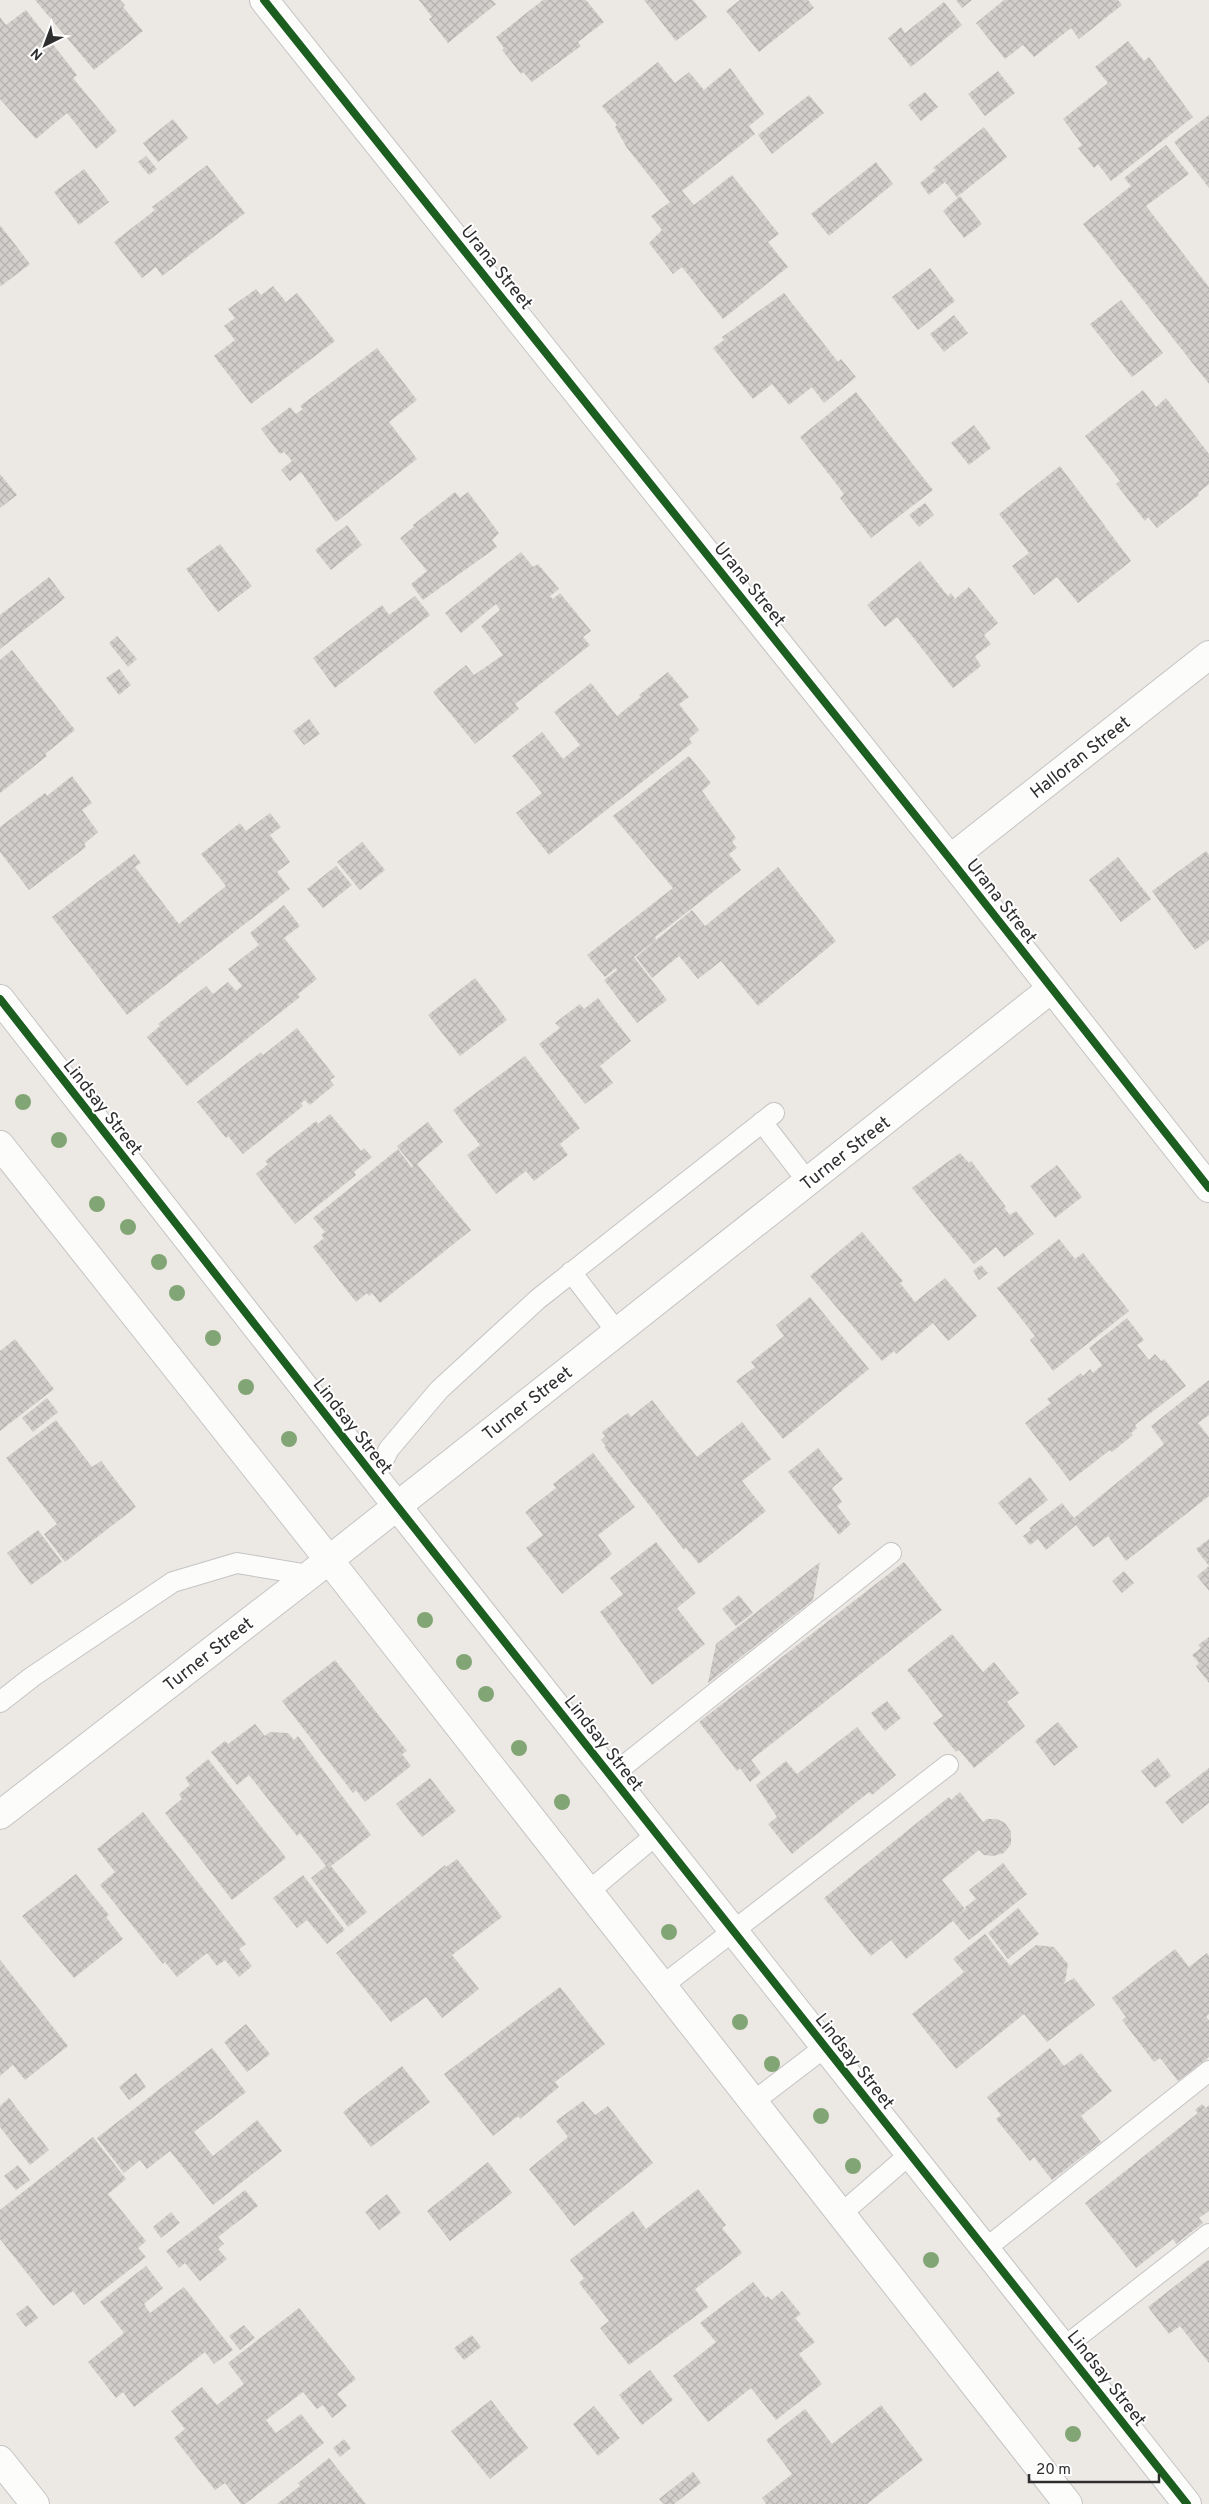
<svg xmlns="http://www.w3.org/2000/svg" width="1209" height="2504" font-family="Overpass,sans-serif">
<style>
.building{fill:url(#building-cross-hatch)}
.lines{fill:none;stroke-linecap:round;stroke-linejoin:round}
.lane-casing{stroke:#c5c4c5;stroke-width:22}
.street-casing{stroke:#c5c4c5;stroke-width:30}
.secondary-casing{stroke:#c5c4c5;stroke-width:30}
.lane{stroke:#fcfcfb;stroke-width:20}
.street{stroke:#fcfcfb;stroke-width:28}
.secondary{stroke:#fcfcfb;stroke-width:28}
.cycleway-casing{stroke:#fff;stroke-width:11}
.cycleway{stroke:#1b5e20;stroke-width:8}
.tree{fill:#82a575}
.labels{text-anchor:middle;stroke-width:4;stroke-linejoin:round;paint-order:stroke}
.street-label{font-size:18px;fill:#2e2e2e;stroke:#fff}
</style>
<defs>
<pattern id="building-cross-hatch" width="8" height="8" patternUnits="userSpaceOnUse" patternTransform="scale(1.25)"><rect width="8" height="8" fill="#d1cecb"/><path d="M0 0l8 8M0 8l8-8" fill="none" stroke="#b4b1af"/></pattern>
</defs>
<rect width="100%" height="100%" fill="#ece8e4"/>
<path class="building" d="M35,0H120L125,5L123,7L143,31L94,70Z
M419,0H492L496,4L448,43L429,19L432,17Z
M543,0H586L604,22L578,42L581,46L532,82L523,72L521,74L502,50L504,48L496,37Z
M644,0H693L707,17L676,41Z
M740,0H808L814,8L759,52L726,11Z
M956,0H972L962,8Z
M1004,0H1118L1122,5L1079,39L1071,28L1034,57L1023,45L1005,59L976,23Z
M944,2L962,25L911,67L888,38L901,27L905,33Z
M26,10L77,75L73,78L117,131L96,149L67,113L36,139L0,99V17L6,25Z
M1128,41L1144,61L1149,57L1193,117L1111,181L1098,164L1094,168L1078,148L1082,145L1063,119L1108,83L1095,67Z
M658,62L675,83L689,72L704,90L730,68L764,114L749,126L755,134L682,191L694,205L732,175L779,234L768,242L788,267L723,319L682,267L673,274L649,243L662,230L651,216L670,202L627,148L615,127L617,125L602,106Z
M998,71L1015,93L985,116L968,94Z
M925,92L938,107L921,121L908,105Z
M809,95L824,113L772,154L758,135Z
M1209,115V188L1174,142Z
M173,119L188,138L158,162L143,143Z
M984,127L1007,157L957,197L945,182L929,195L920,183L936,170L933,168Z
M1166,145L1189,174L1146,206L1209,287V384L1083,224L1131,186L1124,178Z
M146,156L157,169L149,175L138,162Z
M876,162L893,184L829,236L811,214Z
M207,165L245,213L162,276L156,267L142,278L114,242L155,210L152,207Z
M84,169L109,202L79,225L54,192Z
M960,196L982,224L964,238L943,211Z
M0,225L30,264L1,286L0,285Z
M930,268L955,301L918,330L892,297Z
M273,286L286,302L297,293L335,341L251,404L214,356L235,340L224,326L235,318L228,309L256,289L261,295Z
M784,293L838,362L841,359L856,377L824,403L812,387L789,405L772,384L753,399L713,348L724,340L722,337Z
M1121,300L1163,353L1132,377L1090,324Z
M954,315L968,333L944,352L930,334Z
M377,348L417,400L389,422L417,459L336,522L301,472L290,481L281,470L292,461L284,452L280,454L261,429L290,407L296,414L303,409L300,406Z
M1143,390L1156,407L1166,398L1209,454V484L1198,493L1199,495L1157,528L1148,517L1145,521L1116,484L1120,481L1085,436Z
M856,392L933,490L871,538L840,498L844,494L800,437Z
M974,425L991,448L969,465L951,443Z
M1060,466L1131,561L1078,603L1057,577L1034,595L1012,566L1029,553L999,514Z
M0,474L17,495L0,508Z
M455,492L460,498L468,492L499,533L492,540L497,547L423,600L411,584L427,571L400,538L414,527L413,525Z
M925,503L934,515L919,527L909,515Z
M347,525L362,545L331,570L315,550Z
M220,544L252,586L218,612L186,569Z
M521,552L533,567L538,564L559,589L550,596L553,599L560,593L591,631L583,637L590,645L515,704L519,709L475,744L433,692L466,665L474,675L503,655L481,626L500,610L496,604L461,633L445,613Z
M920,561L948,596L951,593L955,599L969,587L998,623L984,635L991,644L975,656L981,666L953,688L897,617L885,627L867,605Z
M49,577L65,598L0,649V615Z
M415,596L430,615L335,688L313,658L382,605L389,615Z
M117,636L137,659L128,667L109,643Z
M12,650L75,730L45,754L47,756L0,793V660Z
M119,669L131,685L119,695L106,678Z
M668,672L689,697L679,704L699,730L689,739L692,743L549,855L516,813L542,793L512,756L542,732L563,759L580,745L554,712L591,683L617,716L641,697L639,695Z
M309,719L320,734L304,745L293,731Z
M689,756L711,783L702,791L736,838L732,842L737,848L729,854L741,870L655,937L656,940L634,957L667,1000L637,1023L604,980L617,970L616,968L605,977L587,955L673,888L613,816Z
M72,776L92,803L82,810L98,832L84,844L86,847L29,890L0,852V827L45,793L47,796Z
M270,813L281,827L270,835L290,862L277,872L290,889L127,1015L52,917L134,854L141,863L135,867L179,924L226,886L201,854L240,823L246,831Z
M362,842L385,870L360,890L337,862Z
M1206,851L1209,855V940L1195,950L1152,891Z
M1118,857L1151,899L1121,922L1089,880Z
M336,866L352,885L323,908L307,889Z
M778,867L836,941L758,1006L721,961L698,979L679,956L652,978L636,957L692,910L705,926Z
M284,905L300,926L284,938L317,979L298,994L300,997L187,1086L147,1037L160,1026L158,1024L206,986L213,994L228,982L236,991L242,986L228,969L259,945L250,933Z
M475,978L507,1020L460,1056L428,1015Z
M598,998L631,1041L600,1066L613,1083L585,1104L539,1044L560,1028L555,1023L580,1004L584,1009Z
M297,1028L335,1077L330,1080L334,1085L310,1105L305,1100L301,1103L303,1106L243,1154L228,1136L226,1138L197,1102L261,1052L263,1055Z
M525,1056L580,1128L560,1144L568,1155L534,1181L526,1171L496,1194L467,1155L480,1145L453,1110Z
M330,1114L361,1151L364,1148L372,1157L354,1172L356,1175L295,1224L256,1174L268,1164L265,1161L316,1121L318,1124Z
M428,1122L443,1142L417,1164L471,1230L380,1303L372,1293L369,1296L367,1293L356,1302L313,1247L324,1238L321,1235L325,1232L313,1218L398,1149L412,1168L413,1166L397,1146Z
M960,1153L969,1163L971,1161L1006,1207L1004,1208L1010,1215L1016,1211L1034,1234L1004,1257L996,1247L974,1264L912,1188Z
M1057,1165L1082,1197L1055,1218L1030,1186Z
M862,1232L903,1281L900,1283L915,1302L945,1278L977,1316L948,1341L933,1323L896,1354L894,1351L882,1361L810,1276Z
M1059,1239L1075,1259L1083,1253L1129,1311L1053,1371L1030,1340L1035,1336L997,1288Z
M981,1265L988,1273L979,1280L973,1271Z
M810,1297L869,1369L783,1439L736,1381L755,1367L751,1362L784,1336L776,1325Z
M1127,1318L1144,1340L1137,1345L1149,1360L1155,1354L1161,1361L1164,1359L1186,1386L1135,1425L1137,1428L1131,1433L1133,1435L1112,1452L1110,1450L1070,1481L1025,1423L1051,1403L1047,1399L1081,1373L1083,1376L1090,1369L1093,1373L1102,1365L1089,1348Z
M15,1339L54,1389L0,1431V1351Z
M1209,1380V1415L1198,1423L1209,1437V1496L1126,1561L1108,1536L1093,1547L1076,1525L1046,1550L1038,1539L1030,1545L1023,1536L1031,1530L1029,1528L1062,1503L1074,1518L1164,1444L1151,1426Z
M47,1398L58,1412L33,1432L22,1418Z
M652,1400L697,1457L742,1422L771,1459L742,1481L766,1511L699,1564L686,1548L684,1550L604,1447L606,1446L601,1440L605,1436L602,1432L628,1413L631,1417Z
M56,1420L92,1467L101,1461L136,1507L65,1562L44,1534L57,1524L6,1458Z
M818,1448L843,1479L832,1488L842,1502L837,1506L851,1524L839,1535L788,1472Z
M593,1453L635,1507L598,1535L612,1554L562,1594L526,1548L543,1535L525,1512L556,1488L553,1484Z
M1030,1477L1048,1500L1016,1525L998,1503Z
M38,1530L62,1562L31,1585L7,1553Z
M1209,1539V1591L1197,1576L1209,1566L1196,1549Z
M656,1542L696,1593L677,1608L705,1644L652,1685L600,1612L623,1594L610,1578Z
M820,1562L813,1600L708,1683L716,1644Z
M904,1562L942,1610L751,1760L761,1773L750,1782L740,1768L737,1771L699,1722Z
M1124,1571L1134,1583L1122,1593L1112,1581Z
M739,1595L753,1613L736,1626L722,1609Z
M952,1634L983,1672L994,1662L1019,1693L1007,1702L1025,1726L974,1768L959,1750L956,1752L933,1723L943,1716L907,1670Z
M1209,1637V1683L1196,1666L1199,1663L1192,1655L1201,1648L1198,1645Z
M335,1660L407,1751L402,1754L411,1766L365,1802L356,1790L353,1793L282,1701Z
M887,1701L901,1718L885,1731L871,1713Z
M1058,1722L1078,1747L1054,1766L1035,1741Z
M255,1724L265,1736L270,1732L288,1733L294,1740L298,1736L371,1835L331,1866L367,1912L348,1927L311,1878L326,1866L300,1833L297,1836L249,1775L237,1785L211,1752L225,1741L228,1744Z
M857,1727L896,1775L872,1795L869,1792L792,1854L768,1824L777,1817L756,1785L786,1761L797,1774Z
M1158,1758L1171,1776L1155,1788L1141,1771Z
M208,1759L286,1858L232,1900L165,1813L182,1799L179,1794L190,1785L185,1778Z
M1209,1768V1803L1182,1824L1165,1802Z
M430,1778L456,1811L422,1837L396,1804Z
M960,1792L983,1822L987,1819H997L1005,1823L1011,1832V1844L1004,1853L993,1856L984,1855L979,1850L942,1880L965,1909L957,1917L966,1909L965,1907L976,1899L969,1890L1003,1863L1027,1894L969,1940L953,1921L906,1959L891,1940L871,1956L824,1898L949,1797L951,1800Z
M143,1812L246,1944L239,1949L252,1966L239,1977L225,1960L217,1966L207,1953L177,1977L165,1962L163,1964L100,1885L115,1872L97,1849Z
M457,1859L502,1917L452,1955L479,1989L442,2018L426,1997L391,2022L336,1953L445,1865L446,1867Z
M76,1874L109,1915L106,1917L123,1939L74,1978L22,1916Z
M303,1875L345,1930L327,1944L307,1920L297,1928L273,1898Z
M1018,1908L1039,1934L1008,1959L988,1933Z
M985,1934L1010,1966L1036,1945L1054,1947L1068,1964L1065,1982L1062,1985L1074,1978L1095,2005L1047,2042L1024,2014L956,2069L912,2014L964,1972L953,1959Z
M1175,1949L1189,1967L1207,1953L1209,1956V2014L1206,2017L1209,2020V2057L1178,2081L1160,2058L1154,2062L1122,2020L1126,2017L1112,1998Z
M0,1960L68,2046L25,2080L13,2065L0,2076Z
M560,1987L605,2044L555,2082L559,2087L520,2119L518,2116L493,2136L444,2074Z
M246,2024L270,2054L247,2072L224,2042Z
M212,2048L246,2092L194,2132L213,2156L257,2120L282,2151L213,2205L170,2151L147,2169L140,2160L124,2173L97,2138Z
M1050,2048L1064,2066L1081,2053L1112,2091L1081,2116L1101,2142L1052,2180L1034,2157L1030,2161L996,2119L1001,2115L987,2097Z
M402,2066L430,2102L371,2147L343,2112Z
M136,2073L146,2087L129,2100L119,2087Z
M9,2098L49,2150L30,2165L0,2127V2106Z
M583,2101L595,2115L608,2106L653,2163L574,2226L529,2169L568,2137L556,2121Z
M1202,2104L1206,2108L1209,2105V2211L1199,2218L1203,2223L1176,2244L1173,2239L1136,2268L1085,2203L1198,2113L1195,2110Z
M93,2137L126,2179L108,2194L146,2241L138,2248L146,2257L84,2305L73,2291L53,2306L0,2239V2210Z
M488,2162L512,2193L450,2241L427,2211Z
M18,2165L30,2180L16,2190L4,2176Z
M698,2189L726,2225L722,2228L742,2253L695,2289L708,2307L629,2365L600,2328L609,2321L579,2283L584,2278L570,2260L633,2211L646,2229Z
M245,2190L258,2206L218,2237L224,2244L218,2249L227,2259L200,2281L185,2263L179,2268L166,2251Z
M387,2194L401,2213L379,2230L365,2212Z
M171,2212L180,2223L161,2238L153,2227Z
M1208,2260L1209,2261V2363L1180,2326L1169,2334L1148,2307Z
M146,2266L163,2288L144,2304L150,2313L184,2287L233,2350L214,2364L205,2352L134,2407L123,2392L116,2398L88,2362L124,2333L100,2302Z
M753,2282L766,2298L768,2296L771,2300L782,2291L801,2314L795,2318L815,2342L799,2354L822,2384L776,2420L751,2388L708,2422L673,2376L716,2342L700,2323Z
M28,2305L38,2318L26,2327L16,2314Z
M299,2308L356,2379L337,2394L347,2406L332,2418L323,2405L317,2409L303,2392L266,2420L276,2433L301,2414L324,2443L245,2504H241L225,2483L215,2490L174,2438L185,2429L171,2411L202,2387L217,2405L244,2384L228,2363Z
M244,2325L255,2338L240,2350L229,2336Z
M472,2335L481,2347L464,2360L454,2348Z
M650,2370L673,2400L642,2425L619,2395Z
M491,2400L528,2448L490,2479L451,2431Z
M881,2405L923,2460L867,2504H766L762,2498L792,2474L766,2440L805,2409L832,2444Z
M594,2406L620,2438L598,2456L573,2424Z
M344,2439L351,2448L340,2457L333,2448Z
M329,2458L366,2504H277L300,2486L298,2483Z
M693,2472L701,2483L674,2504H664L659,2499Z"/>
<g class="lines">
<defs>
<path id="lane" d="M762,1122L808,1182
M571,1272L617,1332
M375,1477L389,1449L439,1390L538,1299L774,1113
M0,1702L32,1677L173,1582L237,1563L309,1575
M611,1776L891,1553
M588,1892L657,1834
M662,1986L948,1765
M753,2102L825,2047
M841,2214L910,2154
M985,2249L1209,2071
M1063,2348L1209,2234"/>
<path id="street" d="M950,859L1209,655
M0,999L397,1506L1187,2504
M0,1145L329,1560L1068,2504
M0,1815L329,1560L1051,989
M0,2460L35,2504"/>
<path id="secondary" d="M264,0L950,859L1209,1188"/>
</defs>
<use href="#lane" class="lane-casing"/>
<use href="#street" class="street-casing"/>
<use href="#secondary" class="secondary-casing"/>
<use href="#lane" class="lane"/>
<use href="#street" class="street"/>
<use href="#secondary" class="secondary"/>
<defs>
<path id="cycleway" d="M264,0L950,859L1209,1188
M0,999L397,1506L1187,2504"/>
</defs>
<use href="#cycleway" class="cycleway-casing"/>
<use href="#cycleway" class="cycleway"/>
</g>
<g class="tree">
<circle cx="23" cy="1102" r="8"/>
<circle cx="59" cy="1140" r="8"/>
<circle cx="97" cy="1204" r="8"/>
<circle cx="128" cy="1227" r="8"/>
<circle cx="159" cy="1262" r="8"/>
<circle cx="177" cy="1293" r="8"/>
<circle cx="213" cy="1338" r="8"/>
<circle cx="246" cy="1387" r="8"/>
<circle cx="289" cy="1439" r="8"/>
<circle cx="425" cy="1620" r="8"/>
<circle cx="464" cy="1662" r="8"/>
<circle cx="486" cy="1694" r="8"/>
<circle cx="519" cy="1748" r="8"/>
<circle cx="562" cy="1802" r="8"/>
<circle cx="669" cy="1932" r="8"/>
<circle cx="740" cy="2022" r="8"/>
<circle cx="772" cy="2064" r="8"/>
<circle cx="821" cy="2116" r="8"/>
<circle cx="853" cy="2166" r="8"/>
<circle cx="931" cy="2260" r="8"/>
<circle cx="1073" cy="2434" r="8"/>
</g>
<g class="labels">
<g class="street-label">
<text transform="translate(497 267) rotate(51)" y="6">Urana Street</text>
<text transform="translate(750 584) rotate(51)" y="6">Urana Street</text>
<text transform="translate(1080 757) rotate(-38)" y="6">Halloran Street</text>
<text transform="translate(1002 901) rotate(52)" y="6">Urana Street</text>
<text transform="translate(103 1107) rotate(52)" y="6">Lindsay Street</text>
<text transform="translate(845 1153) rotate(-38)" y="6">Turner Street</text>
<text transform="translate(527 1403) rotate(-38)" y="6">Turner Street</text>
<text transform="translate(353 1426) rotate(52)" y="6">Lindsay Street</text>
<text transform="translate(208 1654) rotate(-38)" y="6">Turner Street</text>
<text transform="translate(604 1743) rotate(52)" y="6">Lindsay Street</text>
<text transform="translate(855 2061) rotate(52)" y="6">Lindsay Street</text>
<text transform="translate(1107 2378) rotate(52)" y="6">Lindsay Street</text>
</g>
</g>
<g transform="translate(45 45) rotate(222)" stroke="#ffffff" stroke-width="4" paint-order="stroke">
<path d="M0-4L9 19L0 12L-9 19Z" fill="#2e2e2e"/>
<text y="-8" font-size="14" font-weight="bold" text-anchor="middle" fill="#2e2e2e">N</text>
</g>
<path d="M1029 2474v8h130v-8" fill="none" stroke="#2e2e2e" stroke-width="2.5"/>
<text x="1036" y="2474" font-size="15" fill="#2e2e2e" stroke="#ffffff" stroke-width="4" paint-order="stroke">20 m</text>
</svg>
